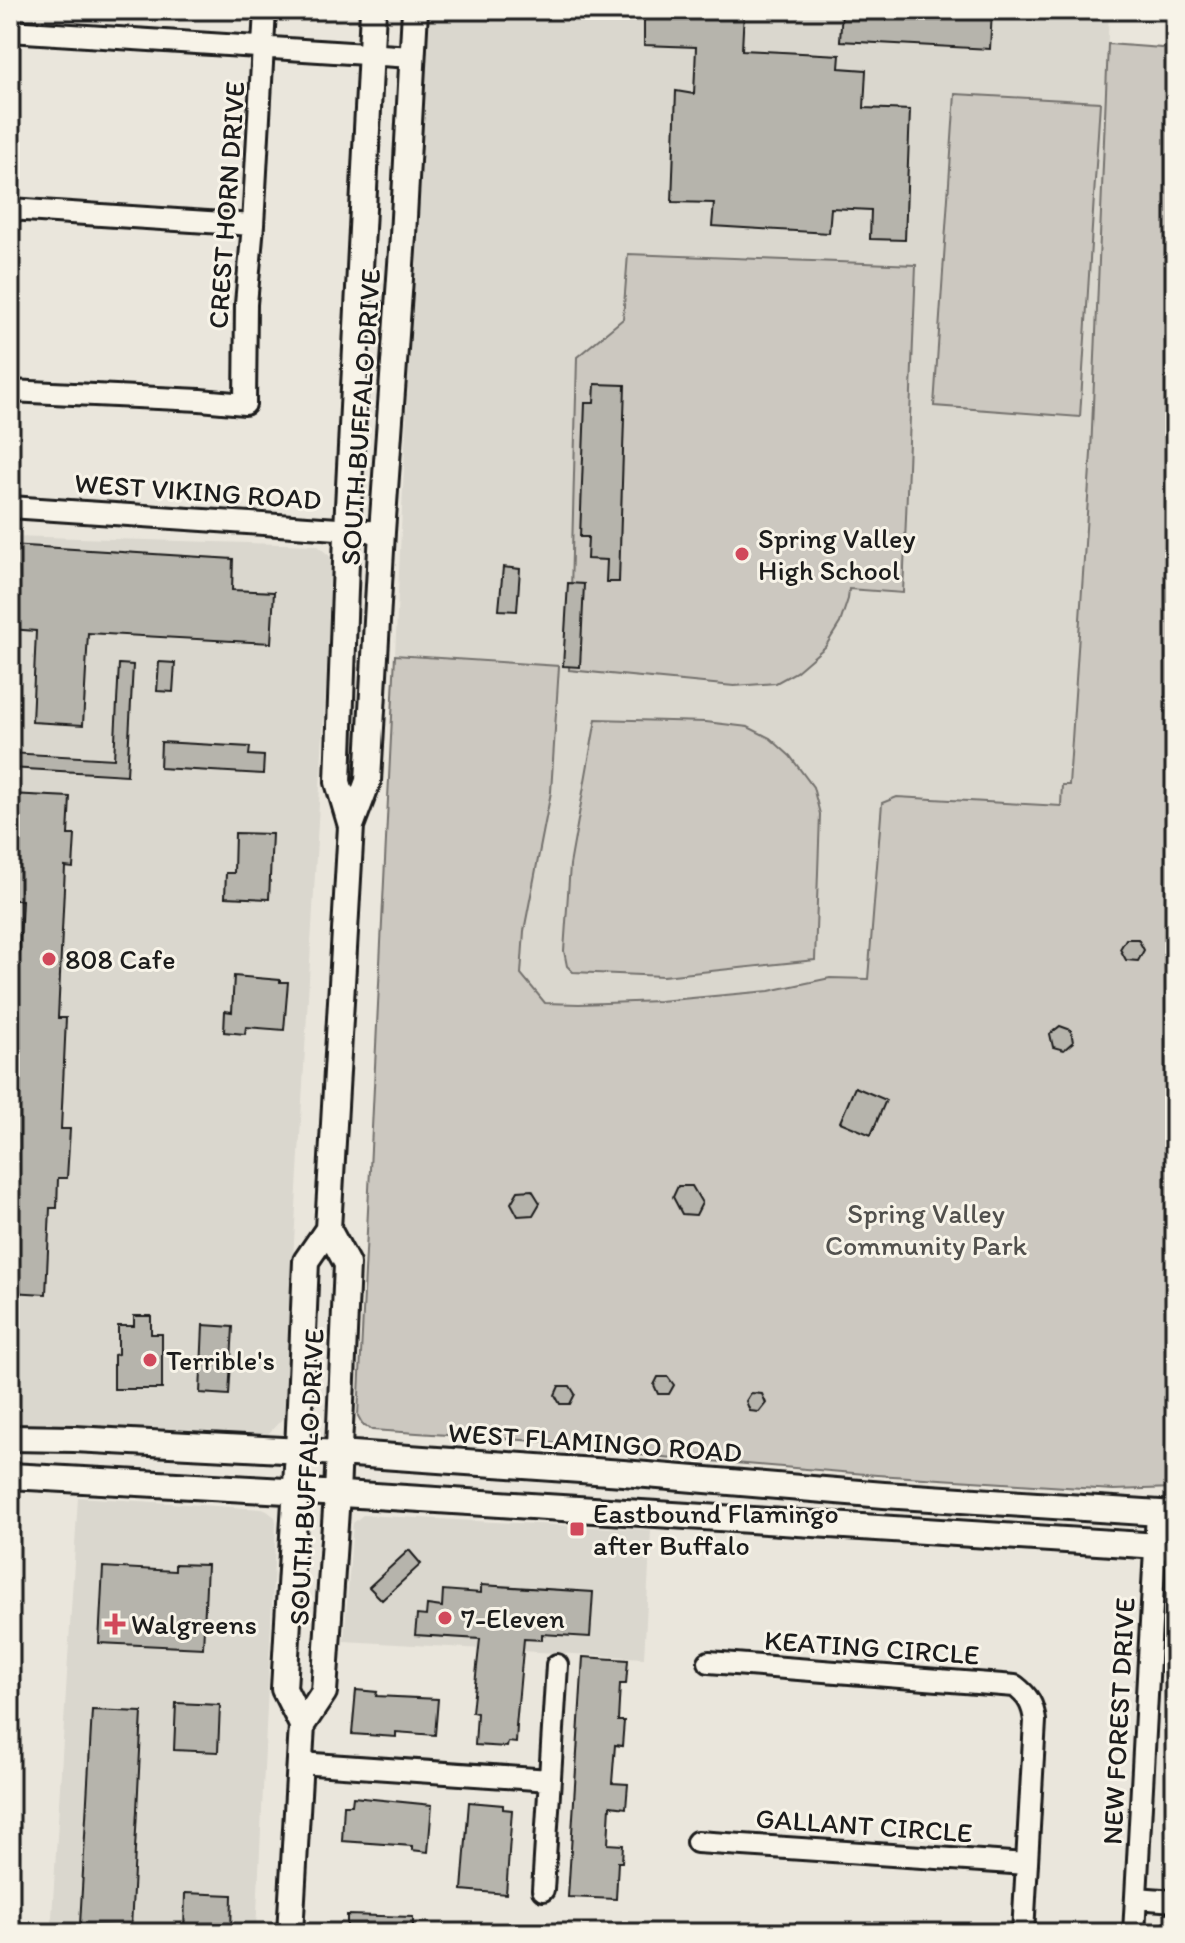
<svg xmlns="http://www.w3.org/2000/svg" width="1185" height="1943" font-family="Itim,sans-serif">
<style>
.built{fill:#dad7ce}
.green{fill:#ccc8c0;stroke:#74726e;stroke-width:2}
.building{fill:#b6b4ac;stroke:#1c1c1c;stroke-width:2}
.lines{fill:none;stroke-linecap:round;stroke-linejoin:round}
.minor-casing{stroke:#1c1c1c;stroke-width:26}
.major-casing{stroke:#1c1c1c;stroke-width:30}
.minor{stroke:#f7f3e8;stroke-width:20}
.major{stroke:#f7f3e8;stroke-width:24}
.poi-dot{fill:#d1495b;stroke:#f7f3e8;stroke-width:3}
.labels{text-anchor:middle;stroke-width:6;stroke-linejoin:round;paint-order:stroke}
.street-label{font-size:28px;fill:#1c1c1c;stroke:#f7f3e8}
.poi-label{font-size:28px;fill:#1c1c1c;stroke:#f7f3e8;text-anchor:start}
.park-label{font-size:28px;fill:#51504d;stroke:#f7f3e8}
</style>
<rect width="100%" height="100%" fill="#eae6dc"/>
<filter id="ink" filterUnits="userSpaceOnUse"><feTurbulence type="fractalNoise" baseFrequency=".0125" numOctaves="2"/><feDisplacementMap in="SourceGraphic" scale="16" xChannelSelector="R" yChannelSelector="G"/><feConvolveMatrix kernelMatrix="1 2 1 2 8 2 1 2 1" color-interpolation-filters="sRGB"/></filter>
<g filter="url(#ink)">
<path class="built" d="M426,10H1109L1091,453L1069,785H1062L1061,806L897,980L830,978L769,991L659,1001L579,1004L545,1003L521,974L524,931L559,666L395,655Z
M10,536L317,545L333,559L284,1417L267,1435L10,1424Z
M78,1497L262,1509L267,1511L275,1517L276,1522L256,1933H51Z
M363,1515L651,1530L644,1658L344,1641L353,1523Z"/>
<path class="green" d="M1108,44L1175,49V1488L1113,1490L877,1475L639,1455L598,1445L372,1430L363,1425L358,1416L395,655L559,666L551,792L524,931L521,974L545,1003L579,1004L659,1001L769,991L830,978L868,979L882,803L897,797L1061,806L1062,785H1069L1091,453Z
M955,94L1100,102L1080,417L934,406Z
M628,254L916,265L903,593L849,589L848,599L840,623L825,647L796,672L776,683L734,686L569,670L577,357L623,319Z
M596,719L706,722L748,727L770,738L790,756L813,787L820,814L815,960L663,976L573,972L567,966L564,951L570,865Z"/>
<path class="building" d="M644,10H744L742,50L840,55L839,68L866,70L864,108L910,110L905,240L870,239L871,210L831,208L829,233L712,226L714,203L672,202L676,91L694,94L696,47L644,45Z
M842,10H992L990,49L840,41Z
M595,384L625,385L619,582H606L607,560L587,559L588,537H580L585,403H594Z
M10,545L233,559L232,590L274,592L271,643L88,633L83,725L32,722L36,631L10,629Z
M503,567L520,569L517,611L499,610Z
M568,583L584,584L580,667L563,666Z
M159,662L175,663L173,692L157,691Z
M119,664L133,665L127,775L10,768V753L114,759Z
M161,742L250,747L249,755L264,756L263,774L160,768Z
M10,794L70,797L68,835H75L73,868L65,867L58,1018H66L61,1129H70L67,1178H58L57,1208H50L46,1294L10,1292V1017H16L22,900H10Z
M235,833L272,834L269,899L225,897L226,873H234Z
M1126,939H1138L1144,950L1138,961L1126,960L1120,949Z
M234,976L280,980V982H288L284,1030L246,1027L245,1034L224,1032L225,1011L232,1012Z
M1060,1026L1071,1030L1073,1042L1064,1050L1053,1047L1050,1034Z
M855,1087L886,1100L871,1135L840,1122Z
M678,1186H692L702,1203L696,1215L682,1214L673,1197Z
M532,1190L540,1203L533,1215L518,1216L511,1203L518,1191Z
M134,1316H151V1334H162V1389H114V1355L118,1354V1326H134Z
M203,1325L233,1327L229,1395L200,1393Z
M658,1377H668L674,1385L669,1394H658L654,1385Z
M559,1386H570L575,1394L570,1404H560L555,1395Z
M751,1393L762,1394L766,1403L759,1412L750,1411L746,1401Z
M409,1550L421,1564L382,1600L369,1587Z
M175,1564L207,1565L203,1648L99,1643L103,1567L175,1571Z
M481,1585L593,1592L590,1637L542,1634V1640L524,1639L516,1726H517L516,1743L508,1742L507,1747L475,1745L477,1713L472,1712L480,1639L415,1635L417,1615L426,1616L427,1605L442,1607L443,1590L481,1593Z
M583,1657L628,1660L626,1684H620L618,1721H624L622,1746L615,1745L612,1783L628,1784L626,1808L610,1806L608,1844L623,1845L622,1862H618L616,1899L568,1897Z
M356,1690L377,1692L376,1696L438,1699L435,1735L396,1732V1737L352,1734Z
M176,1703L220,1705L218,1752L174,1750Z
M92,1710L142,1712L131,1928L80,1925Z
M353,1797L432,1805L428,1852L412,1850V1846L342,1841L344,1805H352Z
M469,1802L503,1805V1809L512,1810L506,1894L462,1890Z
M185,1893L232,1895L231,1933H184Z
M347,1915L413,1917V1933H347Z"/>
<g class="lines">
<defs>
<path id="minor" d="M10,31L412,57
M10,209L253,225
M10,391L200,400L245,404L246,304L253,225L265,10
M10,507L382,532
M709,1662L1015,1686C1028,1696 1033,1704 1035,1721L1023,1933
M299,1763L550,1780
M697,1842L1027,1864
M543,1890L557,1665
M1136,1898L1175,1901
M1134,1933L1157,1513"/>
<path id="major" d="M351,826L338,782L348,507L373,10
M10,1438L74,1439L339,1453L623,1473L884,1495L1175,1514
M10,1476L359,1495L1175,1547
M302,1725L324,1692L337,1494L347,1264L328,1229L351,826L368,781L382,532L403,236L415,10
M290,1933L302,1725L284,1689L298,1451L306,1261L328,1229"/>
</defs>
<use href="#minor" class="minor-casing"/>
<use href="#major" class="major-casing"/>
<use href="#minor" class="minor"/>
<use href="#major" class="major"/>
</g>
</g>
<g class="poi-dot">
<circle cx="742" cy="554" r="8"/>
<circle cx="49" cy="959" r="8"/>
<circle cx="150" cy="1360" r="8"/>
<rect x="569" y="1521" width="16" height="16" rx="4"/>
<circle cx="445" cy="1618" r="8"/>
<path d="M111 1612h8v8h8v8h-8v8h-8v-8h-8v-8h8z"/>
</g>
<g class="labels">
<g class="street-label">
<text transform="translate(226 205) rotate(-86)" y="10">CREST HORN DRIVE</text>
<text transform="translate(360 417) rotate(-86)" y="10">SOUTH BUFFALO DRIVE</text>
<text transform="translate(198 491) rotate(4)" y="10">WEST VIKING ROAD</text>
<text transform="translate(595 1442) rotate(4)" y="10">WEST FLAMINGO ROAD</text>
<text transform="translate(306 1477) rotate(-87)" y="10">SOUTH BUFFALO DRIVE</text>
<text transform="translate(872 1647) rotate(4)" y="10">KEATING CIRCLE</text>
<text transform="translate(1118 1721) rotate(-87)" y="10">NEW FOREST DRIVE</text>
<text transform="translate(864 1825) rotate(4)" y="10">GALLANT CIRCLE</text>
</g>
<g class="poi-label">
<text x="758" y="548">Spring Valley<tspan x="758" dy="32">High School</tspan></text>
<text x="65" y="969">808 Cafe</text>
<text x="166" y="1370">Terrible's</text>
<text x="593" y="1523">Eastbound Flamingo<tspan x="593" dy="32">after Buffalo</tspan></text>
<text x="461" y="1628">7-Eleven</text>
<text x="131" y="1634">Walgreens</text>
</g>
<g class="park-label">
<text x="926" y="1223">Spring Valley<tspan x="926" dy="32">Community Park</tspan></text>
</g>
</g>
<rect width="1185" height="1943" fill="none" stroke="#f7f3e8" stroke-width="40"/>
<rect x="20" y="20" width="1145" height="1903" fill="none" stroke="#1c1c1c" stroke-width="3" filter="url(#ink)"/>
</svg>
